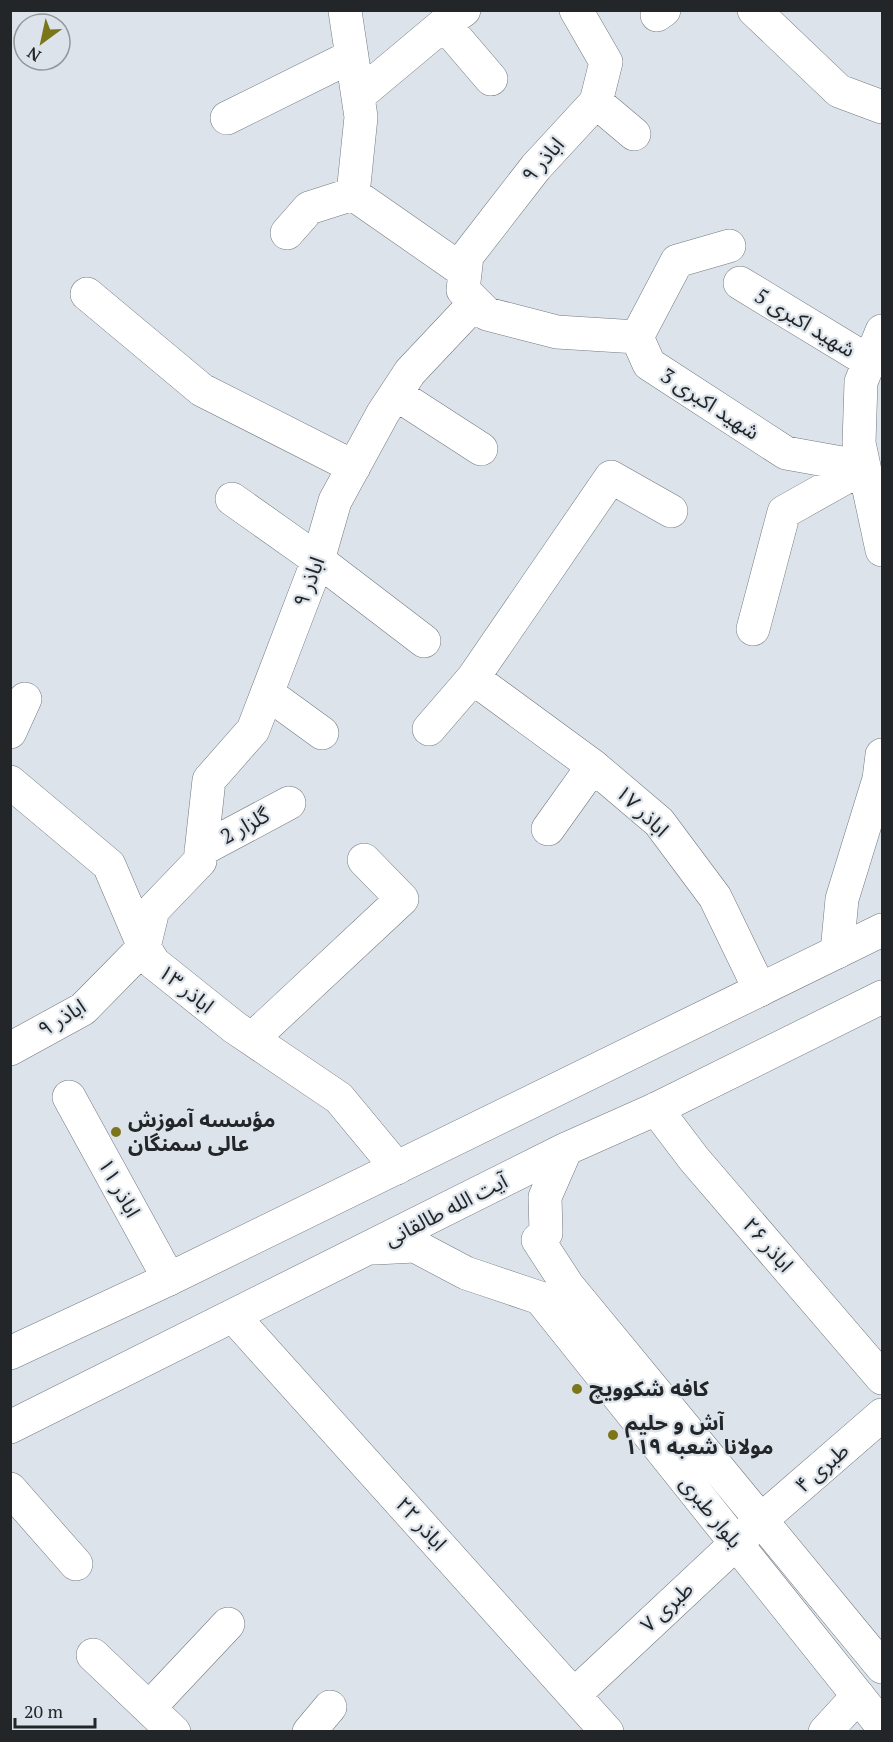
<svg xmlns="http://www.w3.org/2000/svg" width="893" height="1742" font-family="'PT Serif','Noto Sans Arabic',serif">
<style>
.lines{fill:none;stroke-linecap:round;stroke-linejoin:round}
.minor-casing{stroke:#737980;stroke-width:34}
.major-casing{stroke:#737980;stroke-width:34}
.minor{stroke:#fff;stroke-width:33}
.major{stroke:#fff;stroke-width:33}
.poi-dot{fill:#7b761a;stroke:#dce3ea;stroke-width:2}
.labels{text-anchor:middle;stroke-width:4.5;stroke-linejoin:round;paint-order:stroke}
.street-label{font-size:21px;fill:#232628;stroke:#dce3ea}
.poi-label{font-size:21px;font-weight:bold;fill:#232628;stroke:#dce3ea;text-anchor:start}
</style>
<rect width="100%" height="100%" fill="#dce3ea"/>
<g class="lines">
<defs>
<path id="minor" d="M576,10L606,62L596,102L634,134
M754,10L839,91L882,107
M345,11L361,117L353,194L465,272
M657,15L664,10
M444,24L491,79
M358,96L444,24L464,10
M596,102L536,167L467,256L463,290L487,314L557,332L637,337
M227,118L352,56
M287,233L309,208L353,194
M729,246L677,261L637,337L649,364L786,453L864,467
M740,283L870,362
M87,294L202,390L354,467
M882,331L861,382L859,443L882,550
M396,394L481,449
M232,499L318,560L424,641
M753,629L784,512L864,467
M473,678L593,766L659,822L715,897L760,990
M267,693L322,733
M429,729L473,678L611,477L671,511
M10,732L25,699
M10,782L109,865L144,947L154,963L234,1027L339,1098L397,1168
M548,829L593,766
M201,850L289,803
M837,952L842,899L879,779L882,755
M252,1039L402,899L364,860
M10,1049L83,1009L144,947L153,910L200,861L209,780L253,730L318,560L335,501L383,413L410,372L475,303
M69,1097L169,1279
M656,1109L694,1159L882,1378
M234,1317L607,1732
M10,1489L76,1564
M93,1655L174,1732
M574,1695L761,1520L882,1415
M149,1708L228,1624
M309,1732L330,1707
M825,1732L858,1696"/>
<path id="major" d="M566,1149L545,1197L546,1233L538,1240L568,1286L882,1667
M375,1248L415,1246L466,1273L540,1298L882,1726
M10,1353L169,1279L882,930
M10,1427L566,1149L656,1109L882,997"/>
</defs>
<use href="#minor" class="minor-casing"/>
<use href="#major" class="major-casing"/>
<use href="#minor" class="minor"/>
<use href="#major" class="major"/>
</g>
<g class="poi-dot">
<circle cx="116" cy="1132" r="6"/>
<circle cx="577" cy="1389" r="6"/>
<circle cx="613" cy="1435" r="6"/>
</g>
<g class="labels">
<g class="street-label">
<text transform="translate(543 160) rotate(-49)" y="7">اباذر ۹</text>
<text transform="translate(805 323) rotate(31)" y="7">شهید اکبری 5</text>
<text transform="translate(710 404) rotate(33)" y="7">شهید اکبری 3</text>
<text transform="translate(309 582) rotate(-69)" y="7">اباذر ۹</text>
<text transform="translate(642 811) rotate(44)" y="7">اباذر ۱۷</text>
<text transform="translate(245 826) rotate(-29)" y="7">گلزار 2</text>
<text transform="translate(186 989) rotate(39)" y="7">اباذر ۱۳</text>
<text transform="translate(62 1018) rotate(-32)" y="7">اباذر ۹</text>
<text transform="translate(119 1188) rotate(61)" y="7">اباذر ۱۱</text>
<text transform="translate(446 1210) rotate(-27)" y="7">آیت الله طالقانی</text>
<text transform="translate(768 1245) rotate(49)" y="7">اباذر ۲۶</text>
<text transform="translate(822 1468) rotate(-41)" y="7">طبری ۴</text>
<text transform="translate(711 1512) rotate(51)" y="7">بلوار طبری</text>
<text transform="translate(421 1524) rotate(48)" y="7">اباذر ۲۲</text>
<text transform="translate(667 1607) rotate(-43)" y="7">طبری ۷</text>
</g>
<g class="poi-label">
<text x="128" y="1127">مؤسسه آموزش<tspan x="128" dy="24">عالی سمنگان</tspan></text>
<text x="589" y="1396">کافه شکوویچ</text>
<text x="625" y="1430">آش و حلیم<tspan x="625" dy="24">مولانا شعبه ۱۱۹</tspan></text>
</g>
</g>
<rect width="893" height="1742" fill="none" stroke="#232628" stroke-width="24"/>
<g transform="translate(42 42) rotate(213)"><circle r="28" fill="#dce3ea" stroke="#92979c" stroke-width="1.5"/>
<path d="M0-4.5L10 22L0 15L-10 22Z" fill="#7b761a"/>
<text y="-9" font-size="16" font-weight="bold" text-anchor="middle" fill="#232628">N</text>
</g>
<path d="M15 1718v9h80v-9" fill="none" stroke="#232628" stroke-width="3"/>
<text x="24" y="1718" font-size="18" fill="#232628" stroke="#dce3ea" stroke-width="4.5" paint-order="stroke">20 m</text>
</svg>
